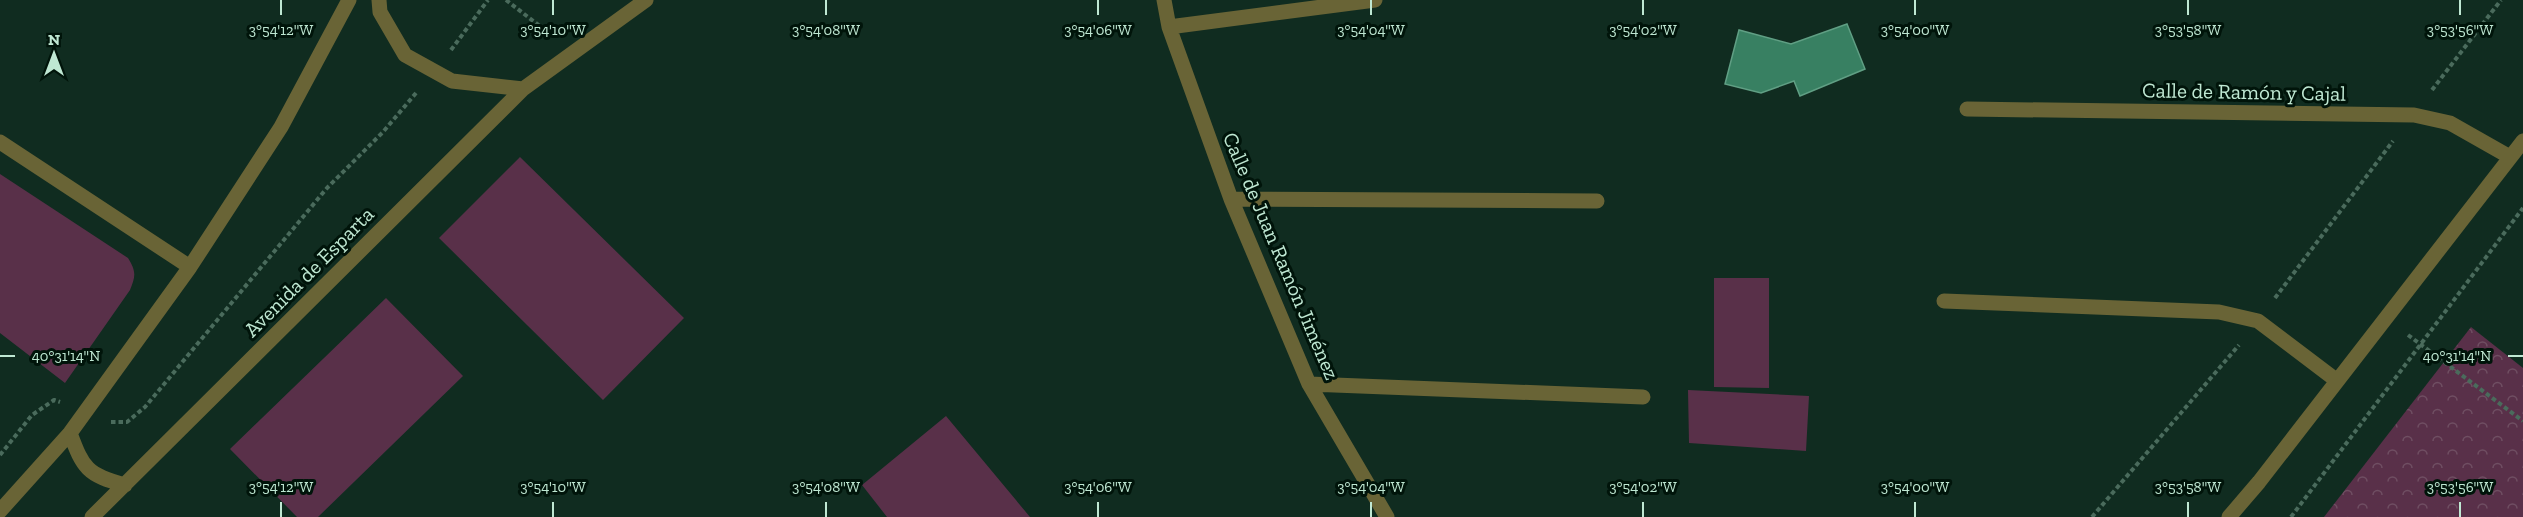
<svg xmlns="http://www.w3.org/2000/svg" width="2523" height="517" font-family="'Zilla Slab',serif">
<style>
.green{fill:#593049}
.park{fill:url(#park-crowns)}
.water{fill:#388062;stroke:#609f84;stroke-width:1.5}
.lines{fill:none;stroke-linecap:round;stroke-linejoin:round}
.path{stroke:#4a6b5c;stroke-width:4;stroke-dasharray:4.5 3;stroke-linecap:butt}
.minor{stroke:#696436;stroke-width:15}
.ticks{fill:none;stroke:#bfe8d3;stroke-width:2}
.labels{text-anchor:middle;stroke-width:6;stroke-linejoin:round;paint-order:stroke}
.street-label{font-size:21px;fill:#bfe8d3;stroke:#00140a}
.ticks-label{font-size:15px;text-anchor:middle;fill:#bfe8d3;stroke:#00140a;stroke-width:6;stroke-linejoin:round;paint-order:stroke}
</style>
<defs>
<pattern id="park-crowns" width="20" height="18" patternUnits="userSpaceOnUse" patternTransform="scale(1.5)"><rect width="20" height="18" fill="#593049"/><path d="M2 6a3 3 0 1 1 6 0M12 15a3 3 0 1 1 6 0" fill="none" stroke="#6f4e62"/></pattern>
</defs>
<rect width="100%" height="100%" fill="#102c20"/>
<path class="green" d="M520,157L684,318L603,400L439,238Z
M0,174L128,258C136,271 136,276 130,290L65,383L0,333Z
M1714,278H1769V388L1714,387Z
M386,298L463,376L318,517H297L230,449Z
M1688,390L1809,396L1806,451L1689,443Z
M946,416L1030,517H887L862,485Z"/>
<path class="park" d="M2471,327L2523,368V517H2324Z"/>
<path class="water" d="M1847,24L1865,69L1800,96L1794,81L1761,93L1725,84L1739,30L1791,44Z"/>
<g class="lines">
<path class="path" d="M506,0L550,34
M451,50L488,0
M2432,90L2501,0
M2275,298L2393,141
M2408,335L2523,421
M111,422H127L145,407L327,188L383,132L416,93
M0,455L32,415L54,400L60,402
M2092,517L2239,345
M2291,517L2523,208"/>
<path class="minor" d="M379,0L380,12L405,55L452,81L523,89
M1164,0L1169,27L1231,199L1309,384L1387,517
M1169,27L1375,0
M1967,109L2414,115L2450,123L2510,157
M0,142L190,267
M1231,199L1597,201
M1944,301L2219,312L2258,321L2336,380
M1309,384L1643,397
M70,433C83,468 87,475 125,485
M0,511L70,433L190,267L281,127L349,0
M92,517L523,89L646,0
M2229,517L2259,482L2523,141"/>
</g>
<path class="ticks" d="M281,0V15M553,0V15M826,0V15M1098,0V15M1371,0V15M1643,0V15M1915,0V15M2188,0V15M2460,0V15M0,356H15M2508,356H2523M281,502V517M553,502V517M826,502V517M1098,502V517M1371,502V517M1643,502V517M1915,502V517M2188,502V517M2460,502V517"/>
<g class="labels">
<g class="street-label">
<text transform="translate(2244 92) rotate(1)" y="7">Calle de Ramón y Cajal</text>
<text transform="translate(1281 256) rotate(67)" y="7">Calle de Juan Ramón Jiménez</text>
<text transform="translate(309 272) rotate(-45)" y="7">Avenida de Esparta</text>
</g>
</g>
<g class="ticks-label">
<text x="281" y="35">3°54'12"W</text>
<text x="553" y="35">3°54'10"W</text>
<text x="826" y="35">3°54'08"W</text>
<text x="1098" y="35">3°54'06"W</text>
<text x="1371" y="35">3°54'04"W</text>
<text x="1643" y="35">3°54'02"W</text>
<text x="1915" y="35">3°54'00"W</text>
<text x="2188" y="35">3°53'58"W</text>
<text x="2460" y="35">3°53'56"W</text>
<text x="66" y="361">40°31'14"N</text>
<text x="2457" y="361">40°31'14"N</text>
<text x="281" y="492">3°54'12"W</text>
<text x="553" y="492">3°54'10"W</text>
<text x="826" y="492">3°54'08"W</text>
<text x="1098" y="492">3°54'06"W</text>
<text x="1371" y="492">3°54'04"W</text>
<text x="1643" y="492">3°54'02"W</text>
<text x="1915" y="492">3°54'00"W</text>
<text x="2188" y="492">3°53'58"W</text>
<text x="2460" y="492">3°53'56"W</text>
</g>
<g transform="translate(54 54)" stroke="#00140a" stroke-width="4.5" paint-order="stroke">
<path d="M0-4.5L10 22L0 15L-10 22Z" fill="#bfe8d3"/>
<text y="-9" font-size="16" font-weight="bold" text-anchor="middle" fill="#bfe8d3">N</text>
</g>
</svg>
